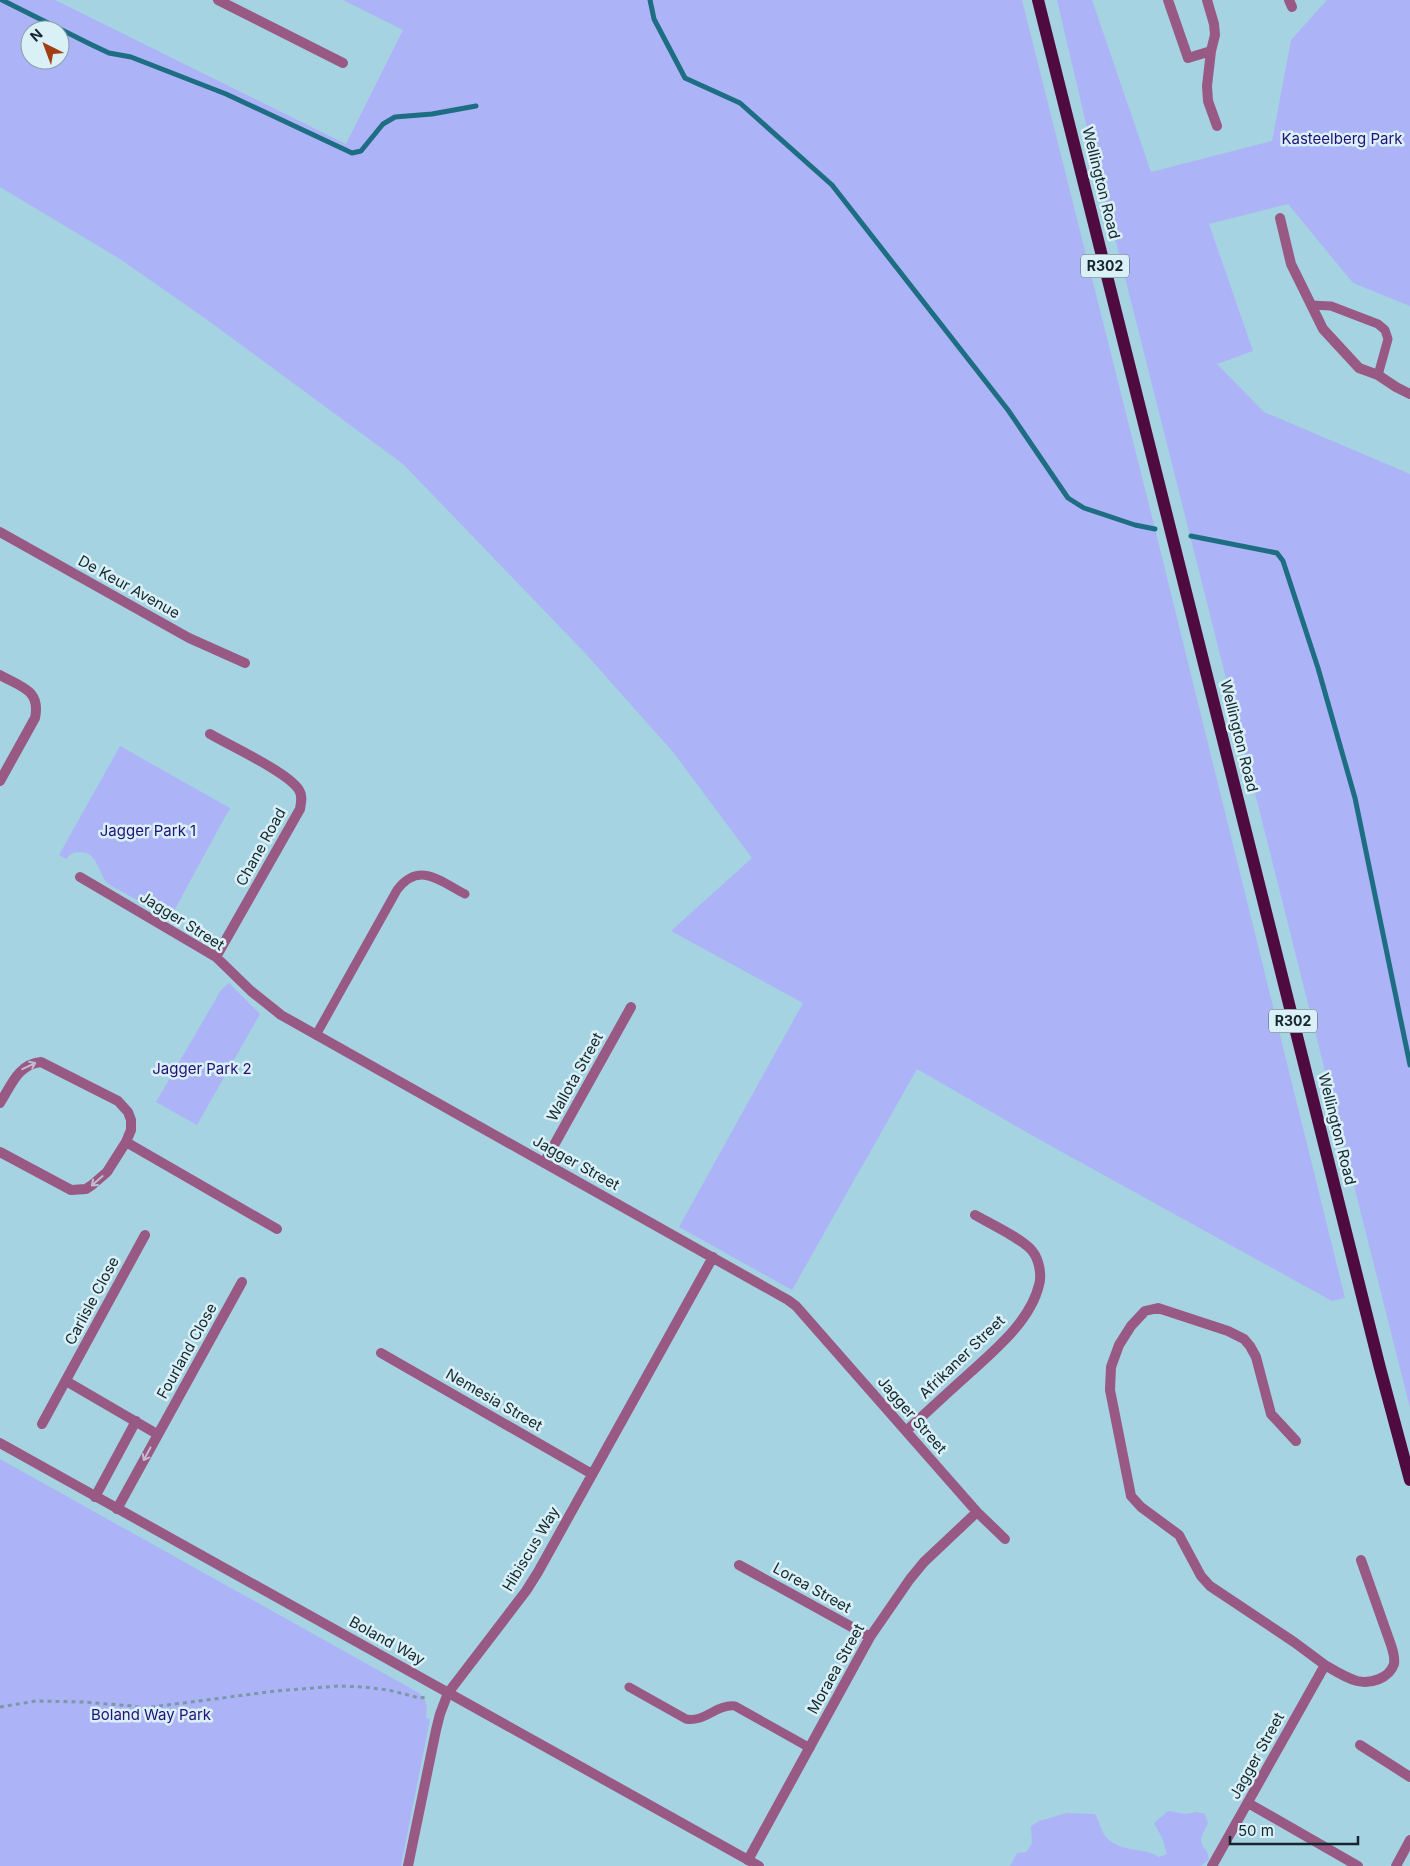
<svg xmlns="http://www.w3.org/2000/svg" width="1410" height="1866" font-family="Inter,sans-serif">
<style>
.green{fill:#adb3f7;fill-rule:evenodd}
.lines{fill:none;stroke-linecap:round;stroke-linejoin:round}
.stream{stroke:#1d6e83;stroke-width:5}
.path{stroke:#769aa6;stroke-width:3;stroke-dasharray:4 4;stroke-linecap:butt}
.service{stroke:#995985;stroke-width:9}
.minor{stroke:#995985;stroke-width:10}
.tertiary{stroke:#995985;stroke-width:10}
.primary{stroke:#4f0a3f;stroke-width:12}
.oneway{stroke:#c3bbcf}
.labels{text-anchor:middle;stroke-width:5;stroke-linejoin:round;paint-order:stroke}
.shield{fill:#d9f0f7;stroke:#50636a;stroke-width:1}
.shield-label{font-size:14px;font-weight:bold;fill:#15272d}
.park-label{font-size:15px;fill:#251077;stroke:#d9f0f7}
.street-label{font-size:15px;fill:#15272d;stroke:#d9f0f7}
</style>
<rect width="100%" height="100%" fill="#a5d3e2"/>
<path class="green" d="M0,0H55L346,144L403,30L343,0H1022L1155,529L1345,1298L1332,1301L1042,1141L917,1069L792,1290L679,1227L803,1003L671,931L752,858L673,752L585,653L403,464L206,319L120,259L0,187ZM30,30H60V60H30Z
M1057,0H1092L1151,172L1272,141L1291,40L1327,0H1410V306L1353,283L1288,204L1209,224L1253,351L1217,364L1264,412L1410,474V1408L1084,115Z
M120,746L230,808L170,918L108,884C98,873 98,852 80,852C73,852 69,855 66,859L59,855Z
M229,983L260,1014L197,1125L156,1102L221,990Z
M0,1459L419,1693C428,1701 427,1707 426,1718L430,1719L401,1866H0Z
M1168,1811L1186,1814L1196,1812L1205,1814L1208,1823C1206,1828 1199,1838 1202,1844C1205,1851 1207,1848 1209,1859L1201,1866H1010L1017,1853L1026,1852L1032,1844L1031,1826L1039,1821L1067,1813L1095,1814C1100,1822 1101,1833 1108,1839C1123,1853 1143,1847 1159,1857L1167,1854L1163,1840L1154,1823Z"/>
<g class="lines">
<path class="stream" d="M2,0L90,44L109,53L131,57L226,94L352,153L361,151L383,124L395,117L432,114L476,106
M650,0L654,19L685,78L740,103L832,185L1008,410L1068,498L1084,508L1135,525L1155,529
M1191,536L1277,553L1283,561L1318,668L1355,798L1410,1065"/>
<path class="path" d="M0,1707L36,1701L83,1702L133,1706L144,1708L276,1691L338,1686L364,1687L388,1690L420,1698L427,1697"/>
<path class="service" d="M1311,305L1331,306L1378,324L1385,330L1388,339L1378,375
M316,1035L397,890C419,861 440,881 465,894
M629,1687L686,1719C704,1723 716,1704 735,1706L810,1748"/>
<path class="minor" d="M218,0L343,63
M1168,0L1188,58L1211,51
M1207,0L1214,24L1215,35L1211,51L1207,86L1208,101L1217,126
M1289,0L1292,7
M1280,218L1291,264L1323,329L1359,368L1378,375L1396,387L1410,394
M0,532L189,638L245,663
M0,675C21,687 41,690 35,718L0,781
M210,734C229,745 289,773 299,790C303,796 301,802 300,809L216,957
M80,877L216,957L251,991L281,1015L788,1300L796,1306L977,1512L1005,1539
M0,1103C11,1086 18,1064 41,1062L118,1101L128,1112L131,1120V1130L126,1142L107,1172L92,1185L86,1189L71,1190L0,1152
M126,1142L277,1229
M544,1163L631,1007
M381,1353L592,1474
M66,1381L157,1434
M42,1424L145,1235
M906,1431C925,1414 944,1396 963,1379C990,1354 1030,1323 1039,1285C1042,1275 1039,1260 1033,1252C1025,1240 989,1223 975,1215
M95,1497L136,1421
M117,1509L242,1282
M739,1565L870,1637
M1325,1665C1335,1671 1346,1678 1357,1681C1370,1684 1389,1679 1394,1664C1395,1658 1393,1651 1391,1645L1361,1560
M1360,1745L1410,1777
M1248,1803L1358,1866
M748,1860L870,1637L910,1579L924,1562L977,1512
M408,1866L436,1730L440,1714L448,1693L526,1591L538,1572L713,1257
M1212,1866L1325,1665L1294,1642L1210,1586L1201,1576L1179,1535L1141,1507L1131,1496L1110,1390L1111,1367L1119,1345L1131,1326L1145,1311L1158,1308L1228,1331L1244,1339L1250,1346L1256,1357L1271,1414L1296,1441
M1396,1866L1410,1840"/>
<path class="tertiary" d="M0,1443L759,1866"/>
<path class="primary" d="M1038,0L1380,1368L1410,1480"/>
</g>
<defs><path id="oneway-shaft" d="M-6 0H5M1.5-3L5.5 0L1.5 3" fill="none" stroke-width="1.6" stroke-linecap="round" stroke-linejoin="round" transform="scale(1.25)"/></defs>
<g class="oneway">
<use href="#oneway-shaft" transform="translate(29 1066) rotate(-25)"/>
<use href="#oneway-shaft" transform="translate(97 1181) rotate(139)"/>
<use href="#oneway-shaft" transform="translate(147 1454) rotate(118)"/>
</g>
<g class="labels">
<g class="shield">
<rect x="1081" y="254.5" width="48" height="23" rx="4"/>
<rect x="1269" y="1009.5" width="48" height="23" rx="4"/>
</g>
<g class="shield-label">
<text x="1105" y="271">R302</text>
<text x="1293" y="1026">R302</text>
</g>
<g class="park-label">
<text x="1342" y="144">Kasteelberg Park</text>
<text x="148" y="836">Jagger Park 1</text>
<text x="202" y="1074">Jagger Park 2</text>
<text x="151" y="1720">Boland Way Park</text>
</g>
<g class="street-label">
<text transform="translate(1101 183) rotate(76)" y="5">Wellington Road</text>
<text transform="translate(129 587) rotate(29)" y="5">De Keur Avenue</text>
<text transform="translate(1239 736) rotate(76)" y="5">Wellington Road</text>
<text transform="translate(261 847) rotate(-61)" y="5">Chane Road</text>
<text transform="translate(182 921) rotate(32)" y="5">Jagger Street</text>
<text transform="translate(575 1077) rotate(-61)" y="5">Wallota Street</text>
<text transform="translate(1337 1129) rotate(76)" y="5">Wellington Road</text>
<text transform="translate(576 1163) rotate(29)" y="5">Jagger Street</text>
<text transform="translate(92 1301) rotate(-62)" y="5">Carlisle Close</text>
<text transform="translate(187 1351) rotate(-61)" y="5">Fourland Close</text>
<text transform="translate(962 1357) rotate(-44)" y="5">Afrikaner Street</text>
<text transform="translate(494 1400) rotate(30)" y="5">Nemesia Street</text>
<text transform="translate(912 1415) rotate(49)" y="5">Jagger Street</text>
<text transform="translate(531 1549) rotate(-59)" y="5">Hibiscus Way</text>
<text transform="translate(812 1588) rotate(29)" y="5">Lorea Street</text>
<text transform="translate(387 1641) rotate(29)" y="5">Boland Way</text>
<text transform="translate(836 1669) rotate(-61)" y="5">Moraea Street</text>
<text transform="translate(1257 1756) rotate(-61)" y="5">Jagger Street</text>
</g>
</g>
<g transform="translate(45 45) rotate(318)"><circle r="24" fill="#d9f0f7" stroke="#8ba0a6"/>
<path d="M0-4L9 19L0 12L-9 19Z" fill="#a33d12"/>
<text y="-8" font-size="14" font-weight="bold" text-anchor="middle" fill="#15272d">N</text>
</g>
<path d="M1230 1836v8h128v-8" fill="none" stroke="#15272d" stroke-width="2.5"/>
<text x="1238" y="1836" font-size="15" fill="#15272d" stroke="#d9f0f7" stroke-width="4" paint-order="stroke">50 m</text>
</svg>
